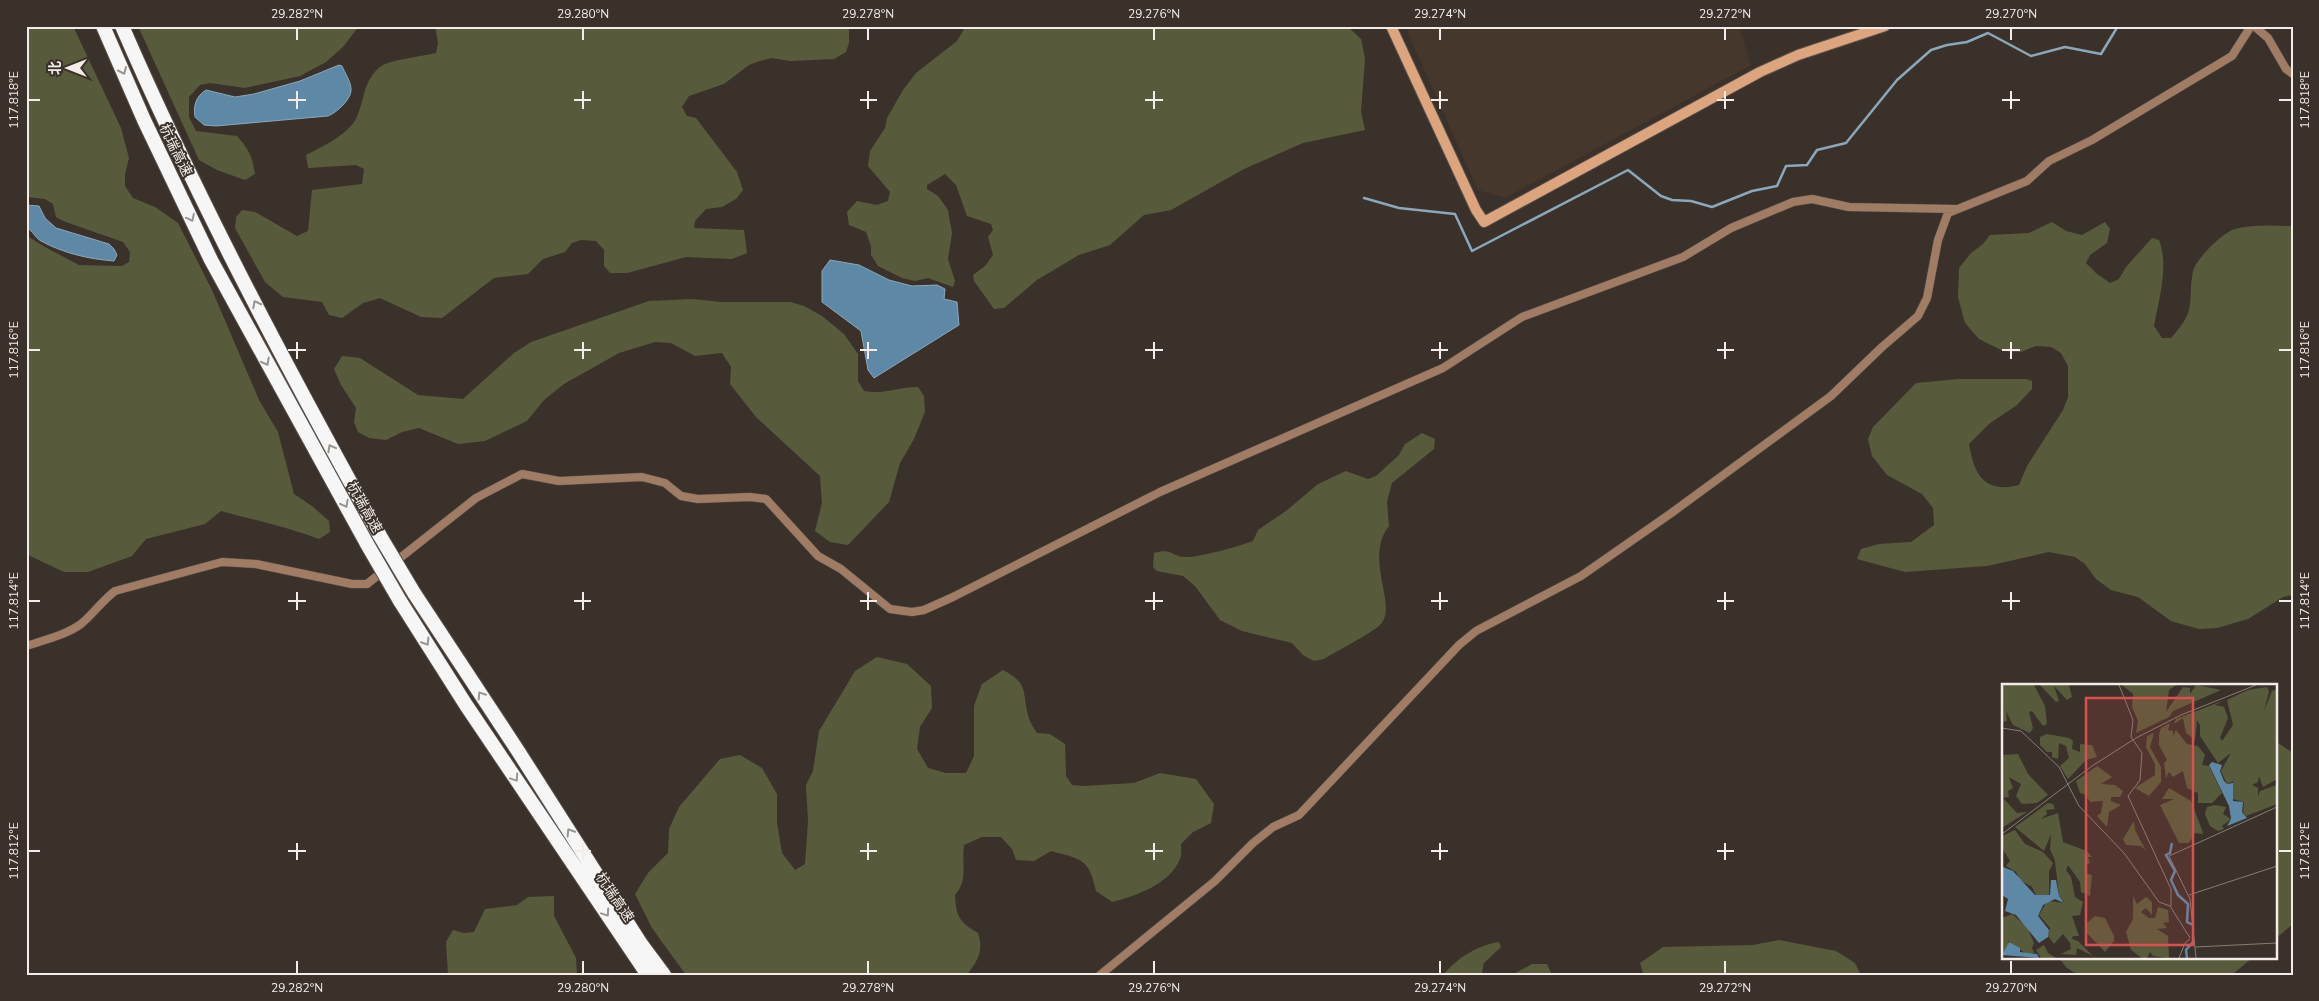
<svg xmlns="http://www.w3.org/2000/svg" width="2319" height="1001" font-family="'Nunito Sans','Noto Sans SC',sans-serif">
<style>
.built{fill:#46372c}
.green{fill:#575b3b}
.water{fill:#5e89a6;stroke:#8ba7ba}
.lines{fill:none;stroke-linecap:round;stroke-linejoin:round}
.stream{stroke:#8ba7ba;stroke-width:2.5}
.street-casing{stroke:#584f49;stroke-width:9}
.secondary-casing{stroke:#584f49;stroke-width:12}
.highway-casing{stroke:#584f49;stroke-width:16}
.street{stroke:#a07c64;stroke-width:8}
.secondary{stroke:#dda57e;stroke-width:10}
.highway{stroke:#f6f6f6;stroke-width:14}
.highway-bridge-casing{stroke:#584f49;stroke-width:16;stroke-linecap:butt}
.highway-bridge{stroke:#f6f6f6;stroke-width:14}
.oneway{stroke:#989490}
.ticks{fill:none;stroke:#f3ece8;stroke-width:2}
.labels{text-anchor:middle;stroke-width:4;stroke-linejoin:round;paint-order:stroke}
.street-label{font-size:14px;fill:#f3ece8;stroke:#3b312b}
.inset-river{fill:none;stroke:#5e89a6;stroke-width:2.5}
.inset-road{fill:none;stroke:#857c77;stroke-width:1}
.view{fill:#dc4f4e;fill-opacity:0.15;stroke:#dc4f4e;stroke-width:2.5}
.inset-edge{fill:none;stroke:#f3ece8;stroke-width:2.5}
.neatline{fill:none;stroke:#f3ece8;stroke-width:2}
.ticks-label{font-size:12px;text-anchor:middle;fill:#f3ece8}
</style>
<rect width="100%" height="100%" fill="#3b312b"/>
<path class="built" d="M1405,26H1739L1751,65L1505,198L1478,190Z"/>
<path class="green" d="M26,26H73L121,128L129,158L125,174V186L133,198L155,207L178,223L212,290L259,400L278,432L294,494L312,506L329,521L330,532L319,539C287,527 254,520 221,511L205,524L146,539L132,556L88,572H64L26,554V235L43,246L79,265L122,266L129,262L130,252L123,242L63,221L56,217L53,204L45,199L26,197Z
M138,26H359L343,47L326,62L300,76L245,88L210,83L200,85L189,97V117L196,131L237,136C249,150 252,155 255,174L245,180L217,170L199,160Z
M435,26H849V43L846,52L834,59L790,61L771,58L760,61L749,65L724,84L689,96L682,107L687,116L696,118L737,172L743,190L736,199L722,207L706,209L695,221L694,228L744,230L747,253L732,259L686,257L627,273H610L604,266V250L596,241L581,240L572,243L565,252L543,259L528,274L494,278L442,318L421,317L380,298L363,303L342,318L329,315L322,302L283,297L265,282L235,228L236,217L242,210L255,212L297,236L308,231L312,190L362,184L364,169L356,165L308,168L306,155C323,146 342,138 354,122C365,106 361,79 383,65C392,60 424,56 436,53L438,43Z
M966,26H1347L1361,39L1365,58L1361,112L1365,130L1303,143L1244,169L1171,210L1144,215L1110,245L1079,255L1037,280L1004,308L994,309L974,281L973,275L985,266L993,255L988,237L993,230L991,224L967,216L956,185L945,174L927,185V189L938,196L948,210L952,233L948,259L955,281L953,287L928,278L915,281L902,278L878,266L871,255V246L866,232L849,225L847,212L857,201L877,205L888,201L890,192L868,166L870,151L885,128L887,118L903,90L916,73L957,41Z
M2052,222L2066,231L2082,235L2105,222L2110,229L2107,243L2090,255L2086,263L2096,273L2110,283L2119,279L2126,267L2152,238L2159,240C2169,266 2159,299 2154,326L2162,338H2171C2198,308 2187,304 2193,271C2196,259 2223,232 2235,229C2253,224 2275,226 2293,226V595L2283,597L2248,619L2217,628L2199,629L2171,621L2138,597L2111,590L2096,579L2085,564L2075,557L2049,552L1987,566L1905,572L1857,559L1861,549L1879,544L1911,542L1934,525L1933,508L1922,494L1887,475L1872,456L1868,439L1873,427L1916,383L1959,379H2026L2032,381V389L2017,405L1989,424L1969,444C1974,474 1984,494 2019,485L2027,466L2063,410L2068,397V366L2061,353L2051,347L2036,346L2021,352L2003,351L1979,339L1965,323L1958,297L1959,268L1971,253L1983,244L1990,235L2029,233Z
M693,299L720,302H790L804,306L822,316L844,334L858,354V381L864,391C883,395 899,387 918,387L924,396L925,412L914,439L900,463L889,502L848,545L830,542L815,531L822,503L820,476L756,417L730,384L731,367L722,353L695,356L671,343L655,342L619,353L564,384L544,400L527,421L485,441L458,444L419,428L402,432L386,440L369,438L358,432L354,422L356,408L341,385L334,369L342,356L360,358L418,395L463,399L514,353L531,342L649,301Z
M1422,433L1435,439L1434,449L1392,483L1387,502L1389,526C1363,559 1399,606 1380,625C1369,635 1338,650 1324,659L1314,661L1303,655L1292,643L1242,631L1220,620L1195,586L1183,576L1157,571L1153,567L1154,553C1172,547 1173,558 1187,557C1201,557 1240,546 1253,541L1258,530L1286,511L1318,484L1346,471L1368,479L1376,476L1399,455L1405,444Z
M877,657L907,664L931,686L932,708L920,727L917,749L928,768L946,773H966L974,756V706L982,684L1003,670C1029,684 1022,691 1028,715C1029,721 1034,728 1037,733L1050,734L1065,744L1066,776L1072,785L1083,786L1134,783L1160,773L1196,779L1214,804L1211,823L1193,832L1181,844C1181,849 1182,855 1180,859C1170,884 1136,896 1112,902L1096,891C1089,858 1081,859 1051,851L1034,861L1016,860L1012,849L1001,837H982L964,845C961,865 969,878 955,895C956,916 959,922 978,933C984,951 978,960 967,975H686L652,928L635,894L648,873L668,853L669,829L679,807L720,759L740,755L762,768L777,794V823L782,853L795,870L805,864L808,821L806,785L813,771L819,731L855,671Z
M2275,741L2293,753V924L2275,939Z
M554,896V916L576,958L577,975H448L446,942L453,930L464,933L474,932L485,909L517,905L528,897Z
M1779,940L1836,951L1855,963L1861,975H1647L1643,973L1640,963L1663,947L1753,945Z
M1499,942L1501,947L1484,963L1482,972L1484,975H1444C1454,959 1481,944 1499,942Z
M2058,957H2253L2232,975H2078L2067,968Z
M1532,964H1547L1552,975H1512Z"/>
<path class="water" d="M339,65L342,66C345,73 351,82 351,89C352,99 336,113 328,116L216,126L204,125L195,117C193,106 196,96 206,90L235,97L254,94L300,81Z
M26,205L39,206L45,218L56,228L109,244L114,249L117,255L114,261C88,259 63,253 41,241C34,237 34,231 26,228Z
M830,260L859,265L889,280L912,286L937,285L945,289L944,299L957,302L959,325L874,378L868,370L861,331L822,302V271Z"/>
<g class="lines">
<path class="stream" d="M1364,198L1399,208L1455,214L1472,251L1628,170L1661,196L1672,200L1691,201L1712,207L1752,191L1777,186L1786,166L1807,165L1817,150L1846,143L1897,80L1931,50L1947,45L1967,42L1988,33L2031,56L2065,47L2101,54L2118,26"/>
<defs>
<path id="street" d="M2254,26L2268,38L2286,69L2293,74
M26,646C44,640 66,635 81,624C93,614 102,601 115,591L222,562L256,564L352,584H367L476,498L522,474L559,481L642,477L665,483L681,496L698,499L750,497L766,499L818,556L841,569L890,609L912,612L924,610L953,597L1160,492L1443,368L1522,317L1683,257L1731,228L1793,202L1812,199L1849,207L1955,209
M1100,975L1215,881L1253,843L1273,827L1299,815L1459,645L1476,631L1581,576L1670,514L1831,396L1882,347L1918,316L1927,298L1938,240L1948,213L2027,181L2049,161L2092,140L2232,56L2251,26"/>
<path id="secondary" d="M1391,26L1476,210L1484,222L1760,72L1798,55L1885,26"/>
<path id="highway" d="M103,26L144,120L211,260L367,544
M122,26C198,201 288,370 380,536
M414,593L518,751L641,944L664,975
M400,601L466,705L648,975"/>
</defs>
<use href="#street" class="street-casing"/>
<use href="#secondary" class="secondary-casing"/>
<use href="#highway" class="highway-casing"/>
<use href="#street" class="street"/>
<use href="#secondary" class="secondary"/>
<use href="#highway" class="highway"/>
<defs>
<path id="highway-bridge" d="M380,536L414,593
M367,544L400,601"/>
</defs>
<use href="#highway-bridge" class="highway-bridge-casing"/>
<use href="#highway-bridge" class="highway-bridge"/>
</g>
<defs><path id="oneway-chevron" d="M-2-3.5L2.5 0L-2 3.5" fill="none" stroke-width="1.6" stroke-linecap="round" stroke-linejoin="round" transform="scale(1.25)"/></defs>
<g class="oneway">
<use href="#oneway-chevron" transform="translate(123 71) rotate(66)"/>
<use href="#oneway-chevron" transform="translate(191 218) rotate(64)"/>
<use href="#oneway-chevron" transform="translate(256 304) rotate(-117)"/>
<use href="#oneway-chevron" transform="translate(266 362) rotate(62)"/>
<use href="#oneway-chevron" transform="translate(331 448) rotate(-119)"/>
<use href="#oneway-chevron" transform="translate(345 504) rotate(61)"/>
<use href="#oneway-chevron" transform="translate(426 642) rotate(58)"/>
<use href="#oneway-chevron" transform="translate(481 695) rotate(-123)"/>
<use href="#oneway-chevron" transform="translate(515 778) rotate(56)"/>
<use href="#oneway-chevron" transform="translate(570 832) rotate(-122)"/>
<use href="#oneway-chevron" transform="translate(606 913) rotate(56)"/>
</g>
<path class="ticks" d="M297,28V40M583,28V40M868,28V40M1154,28V40M1440,28V40M1725,28V40M2011,28V40M297,91V109M583,91V109M868,91V109M1154,91V109M1440,91V109M1725,91V109M2011,91V109M28,100H40M288,100H306M574,100H591M860,100H877M1145,100H1163M1431,100H1448M1717,100H1734M2002,100H2020M2279,100H2292M297,342V359M583,342V359M868,342V359M1154,342V359M1440,342V359M1725,342V359M2011,342V359M28,350H40M288,350H306M574,350H591M860,350H877M1145,350H1163M1431,350H1448M1717,350H1734M2002,350H2020M2279,350H2292M297,592V610M583,592V610M868,592V610M1154,592V610M1440,592V610M1725,592V610M2011,592V610M28,601H40M288,601H306M574,601H591M860,601H877M1145,601H1163M1431,601H1448M1717,601H1734M2002,601H2020M2279,601H2292M297,843V860M583,843V860M868,843V860M1154,843V860M1440,843V860M1725,843V860M28,851H40M288,851H306M574,851H591M860,851H877M1145,851H1163M1431,851H1448M1717,851H1734M2279,851H2292M297,961V974M583,961V974M868,961V974M1154,961V974M1440,961V974M1725,961V974M2011,961V974"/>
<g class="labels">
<g class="street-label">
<text transform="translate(176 150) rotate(64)" y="5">杭瑞高速</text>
<text transform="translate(365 507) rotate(61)" y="5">杭瑞高速</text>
<text transform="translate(615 897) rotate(56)" y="5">杭瑞高速</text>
</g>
</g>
<g transform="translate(2002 684)">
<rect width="275" height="275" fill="#3b312b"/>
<path d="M0,1H32L43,22L45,40L41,42L30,27L27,28L31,44L28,49L11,41L4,27L5,37L0,38ZM38,1H67L70,13L65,16L52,2L57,17L54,18ZM120,1H174L167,6L164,28L181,3L188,4V10L194,1L219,6L171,27L167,33L134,49L136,37L130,23L131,10ZM265,3L267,7L262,27L270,7L275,5V95L261,103L257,92L256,98L250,101L256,104V113L258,107L275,101V120L244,132L241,128L242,118L231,115V97L225,100L219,87L229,69L216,79L198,52V41L195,36L193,56L184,49L181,34L172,40L174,35L223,16L213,21L222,23L226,34L218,54L220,57L231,41L225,16L246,6ZM168,39L166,46L171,47V52L174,46L185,60L196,62L203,71L200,81L207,82L220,109L210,119H196V109L185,104L181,87L171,93L167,88L164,94L162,79L165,76L157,61V50L159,44ZM152,49L148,63L159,83V98L147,112L133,104L153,91V80L144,63L145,52ZM45,50L67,54L71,57L70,65L78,68V60L90,61L95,73L84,76L66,95L58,82L67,74L64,62L57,59L56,75L50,73V68H45L38,61V53ZM16,70L26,90L46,111L35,119L20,120L14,112L19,100L7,93L11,104L6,107L7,113L1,114L15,129L25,128L0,144V71ZM95,82L110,93L99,100L113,101L121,107L118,113H109V117L119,121L107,128L105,143L95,132L99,129L101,117L88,118L84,111L78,109L74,97ZM167,104L189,117L200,146L201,150L193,149L187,159H177L158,121L172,115H160ZM46,119L51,120L53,125L44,126L45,130L39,135L56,129L61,158L85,167L90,173H86L88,179L83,181V189L90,191L88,212L79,208L78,198L66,181L64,186L69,193L73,213L81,218L78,231L70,232L77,252H71L70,255L76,257L91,272L75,264L74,271L59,270L69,265L68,259L61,250L52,260L46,252L48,244L37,231L45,217L63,219L57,212L53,177L48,165L49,150L42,167L13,143ZM213,121L224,123L221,130L229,135L220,142L222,145L216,147L208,142L203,130L205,123ZM132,137L133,146L144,167L139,162L124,161L121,155ZM13,146L23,160L41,168L51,179L47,187V211H34L30,203L18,196L14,188L4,182L8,177L0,164V152ZM131,212L135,220L144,213L150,218V231L144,224L139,228L147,234H153L156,223L166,226L167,238L161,239L165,244L155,245L166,252L167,274L151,272L148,268L145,274H140L129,266L124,248L131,235ZM10,230L25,243L32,259L30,264L32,269L24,270L6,257V263L0,269V234ZM93,232L103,234L112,252V257L103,268L84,248L85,239ZM42,261L46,269L54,274H39L34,266Z" fill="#575b3b"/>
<path d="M210,78L220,81L218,87L222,97L225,100L231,99V117L241,118L240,128L245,134L225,142L229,135L227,122L207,81ZM1,183L11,187L33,211H48L49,196H54L57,212L62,219L53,215L41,221L36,232L47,246L46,253L37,259L14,231L3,227L6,215L0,211ZM7,258L18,264V268L35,270L37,274L0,271Z" fill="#5e89a6"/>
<path class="inset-river" d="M170,159L168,169L164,171L173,187L169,196L176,211L186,220L185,238L191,241M185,274L184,266L191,258"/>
<path class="inset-road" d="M117,1L131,36L129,53L140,69L138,96L126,112L169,205V222M0,44L19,47L57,83L77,122L122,169L157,218L168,222L188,254M0,150L90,82L134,54L179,31L254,1M187,211L275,182M193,263L275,259M177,274L183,259L188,255M194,274L188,215L167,172L275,123"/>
<path class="view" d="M84,14H191V261H84Z"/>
<rect width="275" height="275" class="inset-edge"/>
</g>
<rect width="2319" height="1001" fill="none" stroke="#3b312b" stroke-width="55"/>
<g transform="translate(68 68) rotate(270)" stroke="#3b312b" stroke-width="4" paint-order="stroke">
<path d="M0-4L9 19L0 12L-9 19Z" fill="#f3ece8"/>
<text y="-8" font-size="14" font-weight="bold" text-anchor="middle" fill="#f3ece8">北</text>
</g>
<rect x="28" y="28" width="2264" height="946" class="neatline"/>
<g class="ticks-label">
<text x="297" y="18">29.282°N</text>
<text x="583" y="18">29.280°N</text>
<text x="868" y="18">29.278°N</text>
<text x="1154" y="18">29.276°N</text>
<text x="1440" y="18">29.274°N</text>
<text x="1725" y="18">29.272°N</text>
<text x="2011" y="18">29.270°N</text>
<text transform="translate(2305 100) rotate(-90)" y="4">117.818°E</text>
<text transform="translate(14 100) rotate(-90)" y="4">117.818°E</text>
<text transform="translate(2305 350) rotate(-90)" y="4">117.816°E</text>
<text transform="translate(14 350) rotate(-90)" y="4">117.816°E</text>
<text transform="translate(2305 601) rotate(-90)" y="4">117.814°E</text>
<text transform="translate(14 601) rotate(-90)" y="4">117.814°E</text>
<text transform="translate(2305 851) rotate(-90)" y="4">117.812°E</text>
<text transform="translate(14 851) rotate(-90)" y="4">117.812°E</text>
<text x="297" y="992">29.282°N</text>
<text x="583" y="992">29.280°N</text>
<text x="868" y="992">29.278°N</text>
<text x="1154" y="992">29.276°N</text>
<text x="1440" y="992">29.274°N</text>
<text x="1725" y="992">29.272°N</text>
<text x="2011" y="992">29.270°N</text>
</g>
</svg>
